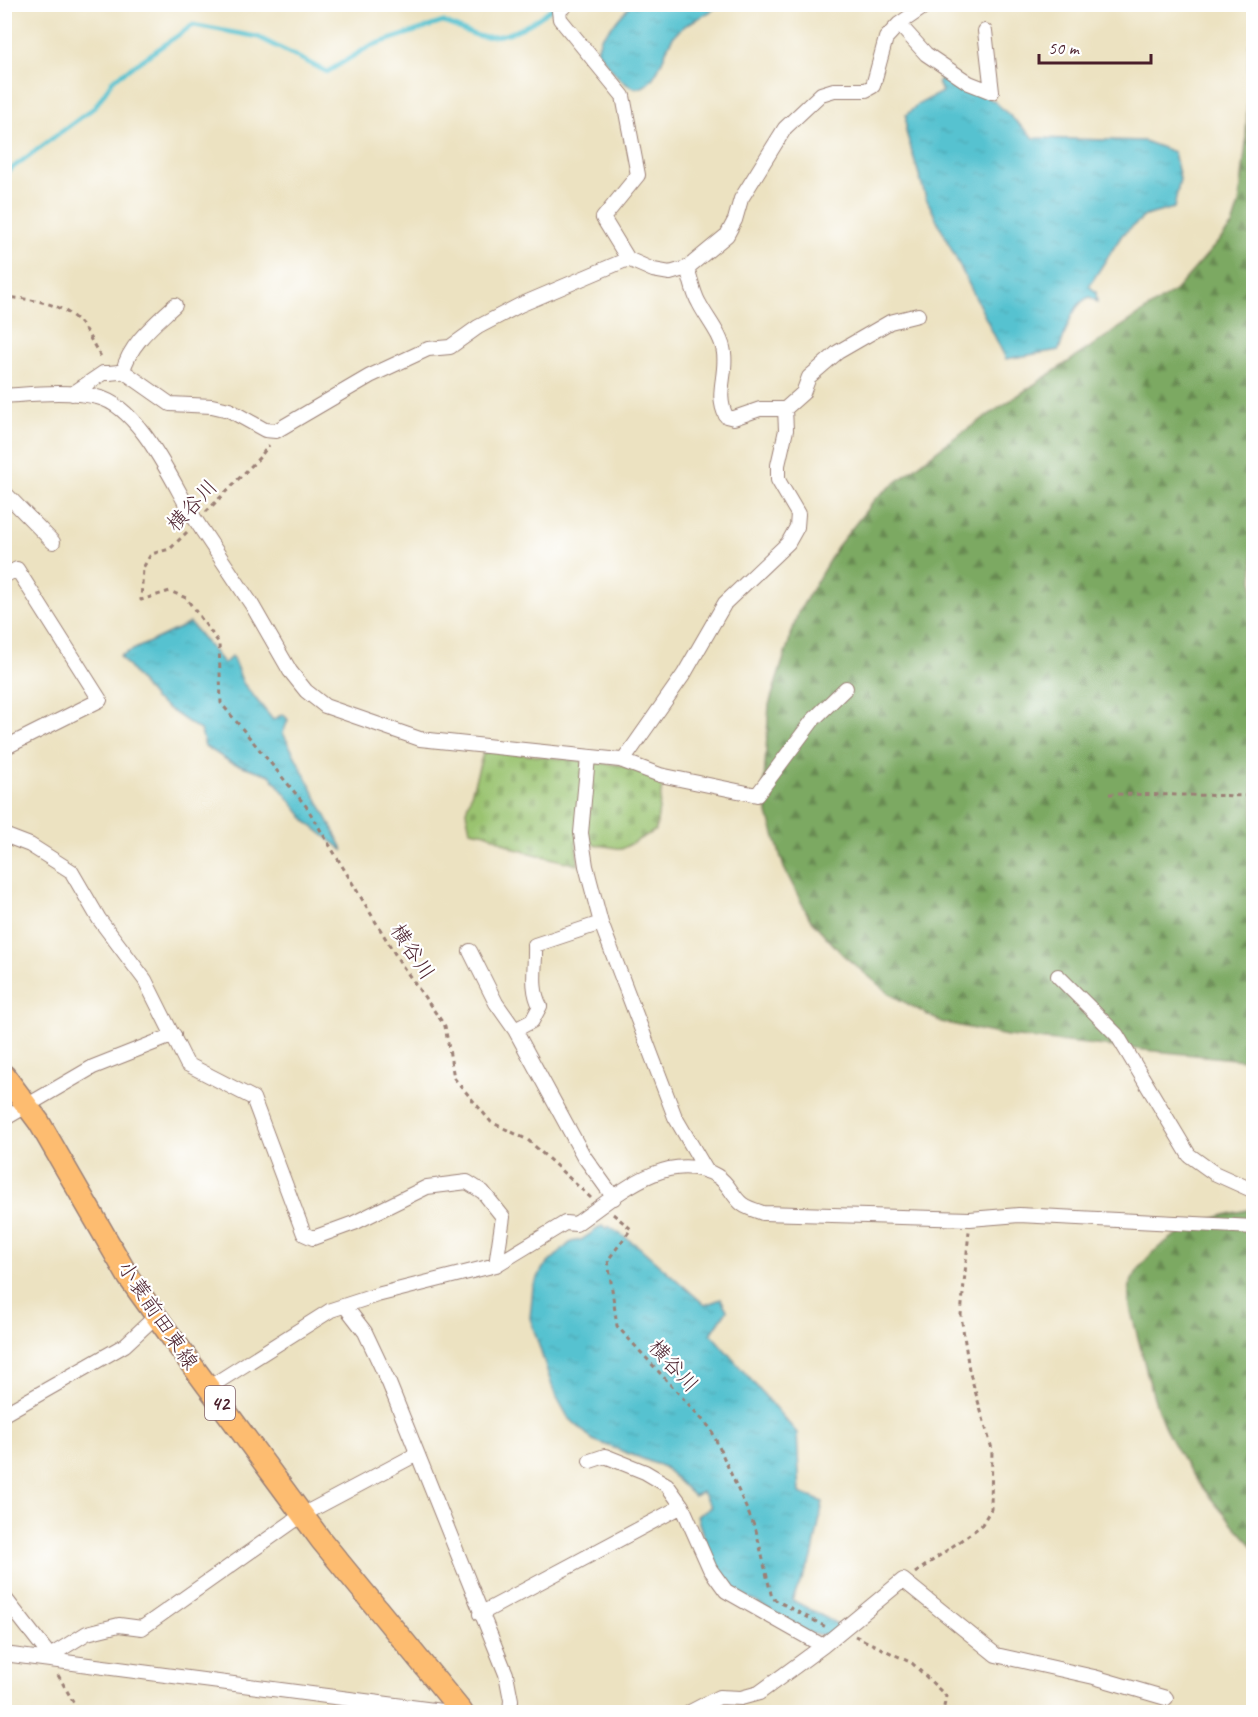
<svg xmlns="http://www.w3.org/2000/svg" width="1258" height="1717" font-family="Caveat,'Klee One',sans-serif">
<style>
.forest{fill:url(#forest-firs);stroke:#626446;stroke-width:1.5}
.cemetery{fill:url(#cemetery-stones);stroke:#72714d;stroke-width:1.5}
.water{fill:url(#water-ripples);stroke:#50707e;stroke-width:1.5}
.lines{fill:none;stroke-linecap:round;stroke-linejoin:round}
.stream{stroke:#57c2d0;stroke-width:4.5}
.minor-casing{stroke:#9b8076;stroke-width:16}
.primary-casing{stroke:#9b8076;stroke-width:24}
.path{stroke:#9b8076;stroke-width:3;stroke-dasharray:4.5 4.5;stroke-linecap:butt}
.minor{stroke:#fff;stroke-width:14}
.primary{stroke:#fdbc6f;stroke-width:21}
.minor-bridge-casing{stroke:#9b8076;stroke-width:16;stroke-linecap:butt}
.minor-bridge{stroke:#fff;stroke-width:14}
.labels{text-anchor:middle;stroke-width:4.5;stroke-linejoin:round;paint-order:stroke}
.shield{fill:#fff;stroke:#80626b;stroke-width:1.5}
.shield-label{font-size:20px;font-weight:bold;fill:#4a1f2b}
.street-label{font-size:21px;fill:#4a1f2b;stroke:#fff}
</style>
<defs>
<pattern id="forest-firs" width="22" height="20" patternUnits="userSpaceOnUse" patternTransform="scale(1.5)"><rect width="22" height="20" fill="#7ba962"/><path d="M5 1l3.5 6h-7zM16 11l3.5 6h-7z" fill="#678951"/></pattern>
<pattern id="cemetery-stones" width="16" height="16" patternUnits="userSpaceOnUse" patternTransform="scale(1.5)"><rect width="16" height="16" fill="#9ac36f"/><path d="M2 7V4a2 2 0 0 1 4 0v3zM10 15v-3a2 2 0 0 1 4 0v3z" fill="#86a760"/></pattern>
<pattern id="water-ripples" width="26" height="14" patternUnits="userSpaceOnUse" patternTransform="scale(1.5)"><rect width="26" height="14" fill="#57c2d0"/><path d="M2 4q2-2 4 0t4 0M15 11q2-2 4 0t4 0" fill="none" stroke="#4da6b3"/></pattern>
</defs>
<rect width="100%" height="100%" fill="#fff"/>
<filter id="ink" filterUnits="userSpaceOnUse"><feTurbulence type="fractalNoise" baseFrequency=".0167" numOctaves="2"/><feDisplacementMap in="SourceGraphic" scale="12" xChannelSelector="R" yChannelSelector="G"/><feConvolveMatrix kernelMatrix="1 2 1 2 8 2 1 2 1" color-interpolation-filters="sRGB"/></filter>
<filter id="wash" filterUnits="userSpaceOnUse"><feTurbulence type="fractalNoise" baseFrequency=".008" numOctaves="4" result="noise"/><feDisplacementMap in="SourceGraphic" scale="24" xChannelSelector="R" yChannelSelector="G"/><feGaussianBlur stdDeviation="1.35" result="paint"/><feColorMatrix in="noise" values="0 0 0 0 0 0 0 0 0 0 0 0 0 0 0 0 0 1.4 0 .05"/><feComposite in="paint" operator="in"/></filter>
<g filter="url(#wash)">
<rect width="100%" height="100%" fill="#ece2c1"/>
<path class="forest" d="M1253,37V1061L1007,1036L941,1022L891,995L843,955L810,919L784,868L763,797L769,705L798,613L837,547L876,498L948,442L1176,290L1232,226L1239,204L1246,142L1249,46Z
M1253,1209V1546C1223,1514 1194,1481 1172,1442C1155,1411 1147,1372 1138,1338C1134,1321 1124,1297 1132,1280C1155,1236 1208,1216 1253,1209Z"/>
<path class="cemetery" d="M484,750L620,765L663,779L656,830L622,849L576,841L578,865L515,849L486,833L470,830L466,811Z"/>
<path class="water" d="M631,5V4L719,5C707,17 685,21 674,36C668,43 666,53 662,61C640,113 619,79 597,50L601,38Z
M945,75L994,101L1034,138L1144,141L1174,152L1180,179L1174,208L1145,216L1122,235L1089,286L1096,292L1097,302L1090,297C1072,302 1065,335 1059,350L1006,359L926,198L906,132V115L917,105L942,92L938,82Z
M190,623L224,664L232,656L243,683L273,720L283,714L288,720L283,733L344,851L308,823L270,775L230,762L205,746L201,731L154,699L120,656Z
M602,1226L606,1229L608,1226L638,1246L705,1305L721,1299L727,1310L711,1334L797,1433L800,1493L823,1502L812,1558L792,1600L839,1625L831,1635L811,1634L730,1587L711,1561L697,1516L711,1507L702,1492L694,1496L664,1467L593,1440L568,1417L554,1392L530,1318L533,1287L543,1268L571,1242L581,1240Z"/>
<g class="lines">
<path class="stream" d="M4,174L95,107L113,80L193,25L258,37L327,72L370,46L443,22C455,26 467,33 479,36C508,41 537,21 557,4"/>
</g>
</g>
<g filter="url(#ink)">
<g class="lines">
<defs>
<path id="minor" d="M567,4L559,11L560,19L623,96L638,175L603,218L628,259L653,270L670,273L687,268L727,235L735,220L741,199L785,128L821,94L834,90H866L873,86L886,38L899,24L928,4
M899,24L926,54L969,83L992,92L985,31
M687,268C691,279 693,293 699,303C707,319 722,335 724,353C727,376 715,394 726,416L734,418L760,409H785L803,393L809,377L838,352L890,322L918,315
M123,371C130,343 155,324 175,305
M119,372L123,371L170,404L212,406L229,410L265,430L276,431L370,376L428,349L450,347L478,327L520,305L628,259
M72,394L103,373H109
M4,396C35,394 67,390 97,397C139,406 171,479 191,513
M4,492L53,542
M202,530L252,605L290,671L306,691L325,706L420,739L620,760L660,775L757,795L813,720L846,688
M4,576L17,569L100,700L4,748
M588,757L581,833L586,866L601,923L675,1117L706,1170
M623,761L684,674L725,603L788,543L797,527L798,514L778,480V465L786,430L785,409
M4,835L30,845L71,871L99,919L145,980L187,1064L253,1098L304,1234L313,1238L354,1223L427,1187L467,1182L483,1192L503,1217L496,1265
M470,951L496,1003L515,1030L583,1155L614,1198
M1058,976L1117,1035L1189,1155L1214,1173L1254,1191
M515,1030L532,1021L540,1006C530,987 536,966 535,945L601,923
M4,1119L93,1067L174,1035
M345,1306L365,1332L389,1383L506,1674L511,1700L510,1712
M208,1388L331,1310L377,1295L496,1265L565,1223L576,1224C615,1197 667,1147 717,1176C729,1183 732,1196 742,1204C747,1208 757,1211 763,1213L970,1219L1019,1215L1254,1227
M4,1414L125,1345L156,1316
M590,1461L605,1456L645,1472L667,1485L682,1506L710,1569L726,1591L823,1646
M4,1597L53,1660
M480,1614L682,1506
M4,1654L449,1712
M50,1656L87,1633L119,1625L142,1628L302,1515L417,1454
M690,1712L719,1697L741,1698L759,1693L823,1646L903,1580L996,1655L1094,1677L1166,1698"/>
<path id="primary" d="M4,1075L39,1122L129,1278L172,1338L321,1540L462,1712"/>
</defs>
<use href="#minor" class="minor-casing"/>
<use href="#primary" class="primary-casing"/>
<path class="path" d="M4,297C31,299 61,302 80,323C89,333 94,348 103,359
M206,512L260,457L269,445
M187,532L170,549L151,554L143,568L141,600L170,591L186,598L219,643L221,703L306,806L401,964L445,1026L454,1078L491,1122L528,1140L591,1198
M1109,794L1254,796
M613,1214L631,1229L608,1260L617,1326L711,1429L756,1530L772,1598L826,1627
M915,1573L981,1526L991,1509L992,1449L969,1370L961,1315L969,1231
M855,1636L912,1663L946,1696L943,1712
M58,1675L79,1712"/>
<use href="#minor" class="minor"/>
<use href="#primary" class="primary"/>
<defs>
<path id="minor-bridge" d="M109,373L119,372
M191,513L202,530"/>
</defs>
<use href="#minor-bridge" class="minor-bridge-casing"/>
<use href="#minor-bridge" class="minor-bridge"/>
</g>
</g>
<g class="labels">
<rect class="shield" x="205" y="1386" width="30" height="34" rx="4.5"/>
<g class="shield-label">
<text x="220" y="1410">42</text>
</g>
<g class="street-label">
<text transform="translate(192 505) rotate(-46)" y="7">横谷川</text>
<text transform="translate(413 952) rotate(57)" y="7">横谷川</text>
<text transform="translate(158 1315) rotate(56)" y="7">小蓑前田東線</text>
<text transform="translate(674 1366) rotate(48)" y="7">横谷川</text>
</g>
</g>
<rect width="1258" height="1717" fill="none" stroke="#fff" stroke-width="24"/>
<path d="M1039 54v9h112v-9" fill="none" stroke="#4a1f2b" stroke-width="3"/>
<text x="1048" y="54" font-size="18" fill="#4a1f2b" stroke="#ffffff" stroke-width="4.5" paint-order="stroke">50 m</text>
</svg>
